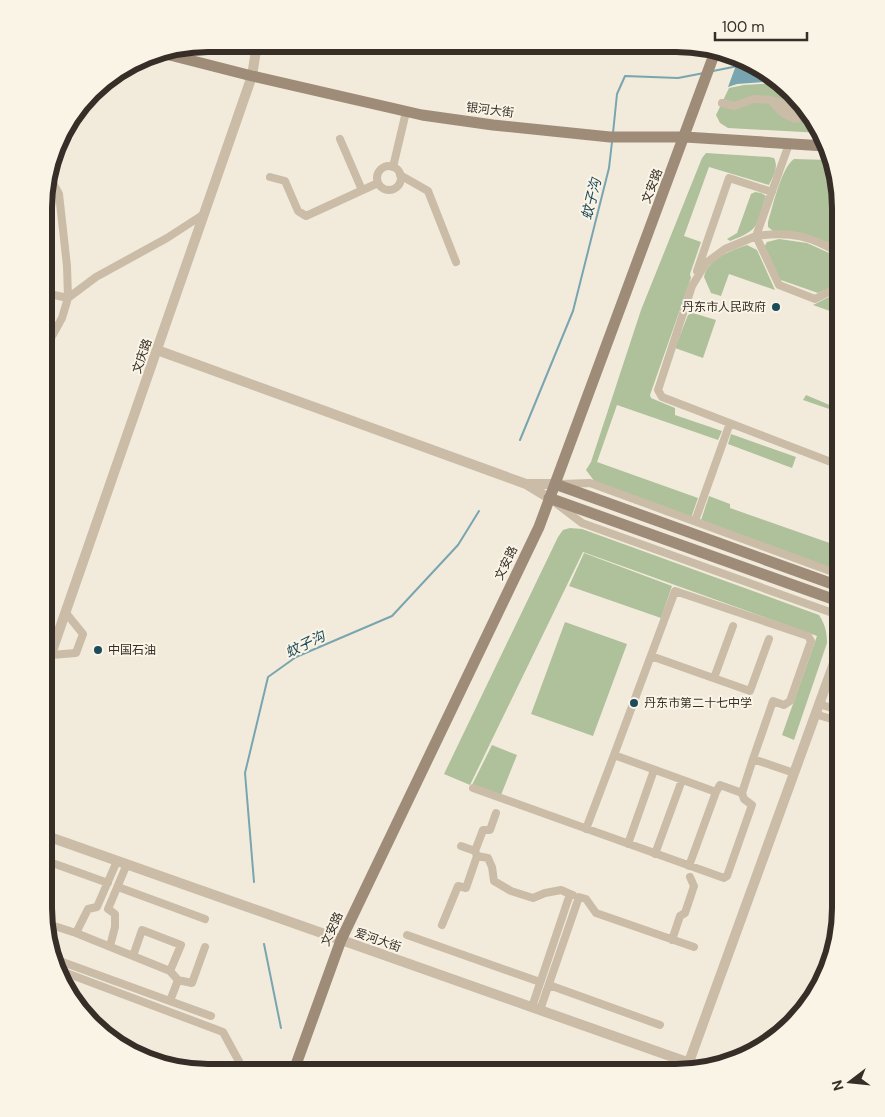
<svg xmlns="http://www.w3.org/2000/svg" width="885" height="1117" font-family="'DM Sans','Noto Sans SC',sans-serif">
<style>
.green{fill:#aec19b}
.water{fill:#79a5b0}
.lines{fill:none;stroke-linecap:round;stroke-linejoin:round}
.stream{stroke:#79a5b0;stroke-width:2}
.minor{stroke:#cabca7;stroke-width:8}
.tertiary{stroke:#cabca7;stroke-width:10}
.secondary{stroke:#9e8c78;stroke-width:11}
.poi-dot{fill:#1c4b59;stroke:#faf4e7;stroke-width:2}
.labels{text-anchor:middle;stroke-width:4;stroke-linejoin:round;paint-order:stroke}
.street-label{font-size:12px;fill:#362e27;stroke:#faf4e7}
.poi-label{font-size:12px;fill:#362e27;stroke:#faf4e7;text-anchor:start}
.water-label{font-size:14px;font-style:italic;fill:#1c4b59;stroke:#faf4e7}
.rim{fill:none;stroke:#362e27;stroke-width:6}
</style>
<rect width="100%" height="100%" fill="#f2ebdb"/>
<path class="green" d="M779,83L819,126L821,133L728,128L720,123L716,115L729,88L744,85Z
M706,153L769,157L774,158C779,168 773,176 769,185L709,167L684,236L701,242L690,274L691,278L650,395L651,398L675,408V415L722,431L718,440L617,405L597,462L698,498L691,518L595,482L586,470L591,462L641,310L702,158Z
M794,159L828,160L841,208V249C818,236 799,234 773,231L768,227V222C773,206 781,168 794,159Z
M755,192L761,193L766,196C756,226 761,229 730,241L727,239L737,233L751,194Z
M779,239L807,243L838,257L841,260V283L818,293L778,279L764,247L767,242Z
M747,245L757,250L775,290L729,274L721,296L711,293L704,277C707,259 732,250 747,245Z
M841,291V315L813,305Z
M693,313L716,320L703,358L675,348L688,315Z
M841,386V413L803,400L806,395L832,406Z
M731,434L796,457L792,468L728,444Z
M709,496L730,504V508L841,547V569H832L701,520Z
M570,528L582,529L819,615C825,624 827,632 827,643L794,740L782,735L817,636L583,552L470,785L444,774L558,537L563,530Z
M584,553L672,586L661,618L569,586Z
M565,622L627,644L593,736L531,714Z
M492,745L517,755L501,795L472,785Z"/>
<path class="water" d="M738,60L768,72L777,81L737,84L728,87Z"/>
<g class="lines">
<path class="stream" d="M713,71L738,66
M613,133L617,94L625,76L678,78L704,73
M520,440L573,311L609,168L612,142
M254,882L245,773L268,677L296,657L392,616L458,545L479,511
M264,944L281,1028"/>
<path class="minor" d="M557,45L558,46L568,47L582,45
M771,100L782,103L798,113
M722,103L734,106L754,99L771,100C778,109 785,117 797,119
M340,139L362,190
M789,144L756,236L725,249L706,263L692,286L658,390L662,397L831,462L840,461L841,459
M377 178a12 12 0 1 1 24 0a12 12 0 1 1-24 0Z
M393,167L406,112
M400,175L428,191L456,262
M49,176L59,194L67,266L68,298L96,277L167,238L204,214
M270,177L285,181L298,211L306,216L378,183
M697,271L729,178L772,192
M841,286L815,299L779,285L756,236C791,231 811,236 841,254
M45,349L62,318L68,298L45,293
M560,484L590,483L841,575
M557,504L582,523L841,616
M695,521L730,423
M51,655L76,653L83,634L66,613
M651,656L750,691L769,639
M714,678L733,626
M819,704L841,711
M815,714L841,722
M473,788L724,878L727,876L752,805L744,799L742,793L720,785L716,792L614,755L675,591L808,636L811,641L790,701L784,705L773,701L753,759L794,773
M742,793L753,759
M586,829L614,755
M628,844L654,770
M461,846L475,851L477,856L488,858L492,867L494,881L511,891L533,898L545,893L561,890L570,894
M475,851L483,830H490L496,813
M655,854L682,780
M44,860L108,883
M689,866L716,792
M118,887L205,919
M44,896L46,907L44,910
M48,924L76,933L88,909L97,907L117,861
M442,925L458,886L466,888L477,856
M76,933L170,971L178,980L170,1001
M407,935L540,982
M672,940L680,916L685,913L694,886L690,877
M110,946L115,927V914L108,909L127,864
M133,956L142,930L181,945L170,971
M57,960L211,1016
M61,971L223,1032L242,1067L239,1073
M178,980L192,983L205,947
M549,985L660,1025
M532,1007L570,894L573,895
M540,1010L579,897L586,899L596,913L694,947"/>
<path class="tertiary" d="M157,350L526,484
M549,498L526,484H555
M44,674L252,76L257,44
M44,835L704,1068
M685,1073L841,644"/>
<path class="secondary" d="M158,52L252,76L422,115L493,125L610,137H685L825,146
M555,484L841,587
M549,498L841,602
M293,1073L341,940L539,527L715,52"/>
</g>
<g class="poi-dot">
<circle cx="776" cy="307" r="5"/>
<circle cx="98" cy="650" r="5"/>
<circle cx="634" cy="703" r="5"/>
</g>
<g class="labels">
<g class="street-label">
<text transform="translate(490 110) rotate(7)" y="4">银河大街</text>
<text transform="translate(652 186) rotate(-69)" y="4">文安路</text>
<text transform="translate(142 356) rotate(-71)" y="4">文庆路</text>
<text transform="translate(506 563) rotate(-64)" y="4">文安路</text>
<text transform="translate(332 929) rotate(-66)" y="4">文安路</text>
<text transform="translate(378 940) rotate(19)" y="4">爱河大街</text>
</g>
<g class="poi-label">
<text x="766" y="311" text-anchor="end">丹东市人民政府</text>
<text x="108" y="654">中国石油</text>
<text x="644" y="707">丹东市第二十七中学</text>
</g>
<g class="water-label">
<text transform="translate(591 199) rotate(-76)" y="5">蚊子沟</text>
<text transform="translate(305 644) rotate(-26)" y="5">蚊子沟</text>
</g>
</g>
<path d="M0 0H885V1117H0ZM208 52H676A156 156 0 0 1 832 208V908A156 156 0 0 1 676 1064H208A156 156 0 0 1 52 908V208A156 156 0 0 1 208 52Z" fill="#faf4e7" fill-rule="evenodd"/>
<path class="rim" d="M208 52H676A156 156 0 0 1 832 208V908A156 156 0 0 1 676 1064H208A156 156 0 0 1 52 908V208A156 156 0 0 1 208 52Z"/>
<g transform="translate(850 1082) rotate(254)" stroke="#faf4e7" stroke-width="4" paint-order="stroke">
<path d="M0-4L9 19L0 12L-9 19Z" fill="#362e27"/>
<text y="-8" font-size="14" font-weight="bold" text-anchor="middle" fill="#362e27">N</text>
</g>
<path d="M715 32v8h92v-8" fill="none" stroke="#362e27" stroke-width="2.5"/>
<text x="722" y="32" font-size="15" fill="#362e27" stroke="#faf4e7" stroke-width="4" paint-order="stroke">100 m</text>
</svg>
